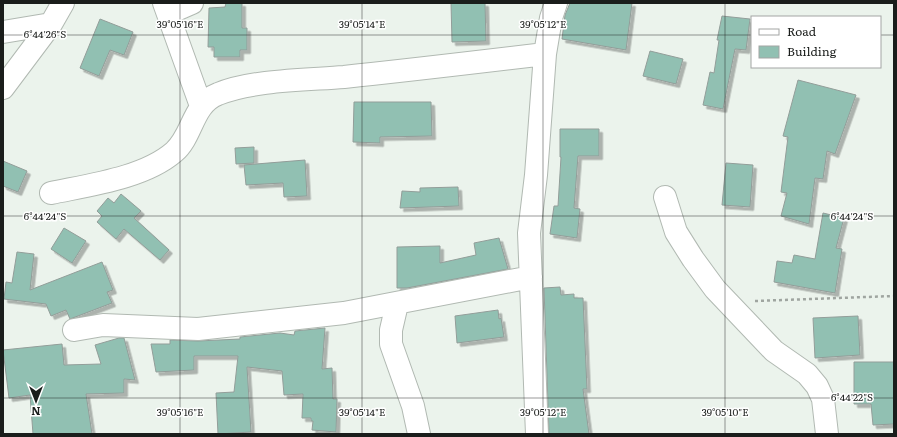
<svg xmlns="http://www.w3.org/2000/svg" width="897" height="437" font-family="Literata,serif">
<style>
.building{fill:#91c0b2;stroke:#929d99;filter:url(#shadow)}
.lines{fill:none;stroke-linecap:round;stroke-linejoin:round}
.minor-casing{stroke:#b1b9b2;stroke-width:24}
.path{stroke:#9fa5a0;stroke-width:2.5;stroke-dasharray:3 3;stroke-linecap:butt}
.minor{stroke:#fff;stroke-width:22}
.ticks{fill:none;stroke:#1a1d1b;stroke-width:1;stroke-opacity:0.45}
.ticks-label{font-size:10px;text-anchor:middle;fill:#1a1d1b;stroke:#fff;stroke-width:3;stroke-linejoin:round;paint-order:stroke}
</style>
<defs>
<filter id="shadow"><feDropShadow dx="3.5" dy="3.5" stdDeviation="0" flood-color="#0004"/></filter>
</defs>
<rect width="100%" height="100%" fill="#ebf3ec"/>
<path class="building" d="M226,3H242V28H247V50H240V57H214V47H208L209,8L225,7Z
M451,3H485L486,41L452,42Z
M570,3H632L626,50L562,39L565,15Z
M722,16L750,19L746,50L735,49L723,109L703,105L710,72L714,73L719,40H717Z
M100,19L133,32L124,55L110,50L99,76L80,68Z
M650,51L683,59L676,84L643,76Z
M798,80L856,95L835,154L827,151L823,179L815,178L809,224L781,216L787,193L781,192L788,137L783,136Z
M354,102H431L432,136L380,137V143L353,142Z
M560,129H599V156H578L574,208L580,209L577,238L550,234L554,206H558L561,157H560Z
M254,147V163L236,164L235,148Z
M305,160L307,196L284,197L283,183L246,185L244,165Z
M3,161L27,171L18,192L3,186Z
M726,163L753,165L750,207L722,205Z
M458,187L459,206L400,208L402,191L420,192V188Z
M121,194L141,211L134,218L169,250L160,260L124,229L116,239L97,222L102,216L97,211L108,198L114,203Z
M823,213L844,218L836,248L842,249L835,293L774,282L777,261L792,263L794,255L815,259Z
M64,228L86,241L72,263L51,249Z
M499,238L508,269L407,288H397V247L440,246V263L476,255L474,243Z
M17,252L34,254L30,290L102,262L113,290L107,292L112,303L70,319L66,310L51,316L46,304L4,299L6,282L12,283Z
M560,287L561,295L574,294V298H583L587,389H583L589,434H549L544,288Z
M498,310L499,319L501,318L504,337L457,343L455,316Z
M858,316L860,355L815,358L813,318Z
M325,328L322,369L332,368L333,399H337L336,432L312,430L313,421H311V418H302L303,394L284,395L282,371L247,367L251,432L218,434L216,393L234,392L238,356H194V370L156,372L151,344H170V340L198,341L240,339V337L280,333L294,335L295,331Z
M119,338H124L135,380L124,379V393L86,394L92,434H33L30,395L9,398L3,350L62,344L64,365L101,364L95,345Z
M854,362H894V424L873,425L871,404H854Z"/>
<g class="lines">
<defs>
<path id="minor" d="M164,3L201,106
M169,13L192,3
M3,32L51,24
M3,88L51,24L63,3
M51,193C89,185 144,178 174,152C193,136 192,104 218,94C252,80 306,80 344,77C411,70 478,62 545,54
M665,197L676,232L693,259L715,289L774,351L807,374L817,386L823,399L827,434
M397,304L391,330V344L413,406L419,434
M74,330L103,325L198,329L344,313L531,277
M537,434L529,233L536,175L545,54L551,18L556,3"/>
</defs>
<use href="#minor" class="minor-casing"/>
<path class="path" d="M755,301L894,296"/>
<use href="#minor" class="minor"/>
</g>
<path class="ticks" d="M180,3V434M362,3V434M543,3V434M725,3V434M3,35H752M880,35H894M3,216H894M3,398H894"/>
<g class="ticks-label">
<text x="180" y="28">39°05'16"E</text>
<text x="362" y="28">39°05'14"E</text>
<text x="543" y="28">39°05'12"E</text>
<text x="45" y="38">6°44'26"S</text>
<text x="852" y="220">6°44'24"S</text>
<text x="45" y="220">6°44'24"S</text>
<text x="852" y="401">6°44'22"S</text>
<text x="180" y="416">39°05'16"E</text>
<text x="362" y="416">39°05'14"E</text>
<text x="543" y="416">39°05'12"E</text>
<text x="725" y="416">39°05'10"E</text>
</g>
<rect width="897" height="437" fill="none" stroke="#1a1d1b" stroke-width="8"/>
<rect x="751" y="16" width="130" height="52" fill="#ffffff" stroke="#a3a5a4"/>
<rect x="759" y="29" width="20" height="6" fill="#ffffff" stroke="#a3a5a4"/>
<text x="787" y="36" font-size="12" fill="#1a1d1b">Road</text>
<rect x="759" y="46" width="20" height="12" fill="#91c0b2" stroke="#a3a5a4"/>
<text x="787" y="56" font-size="12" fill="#1a1d1b">Building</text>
<g transform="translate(36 401) rotate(180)" stroke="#ffffff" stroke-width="3" paint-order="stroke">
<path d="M0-3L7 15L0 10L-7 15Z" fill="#1a1d1b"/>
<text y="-6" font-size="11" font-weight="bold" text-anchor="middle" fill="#1a1d1b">N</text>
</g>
</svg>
